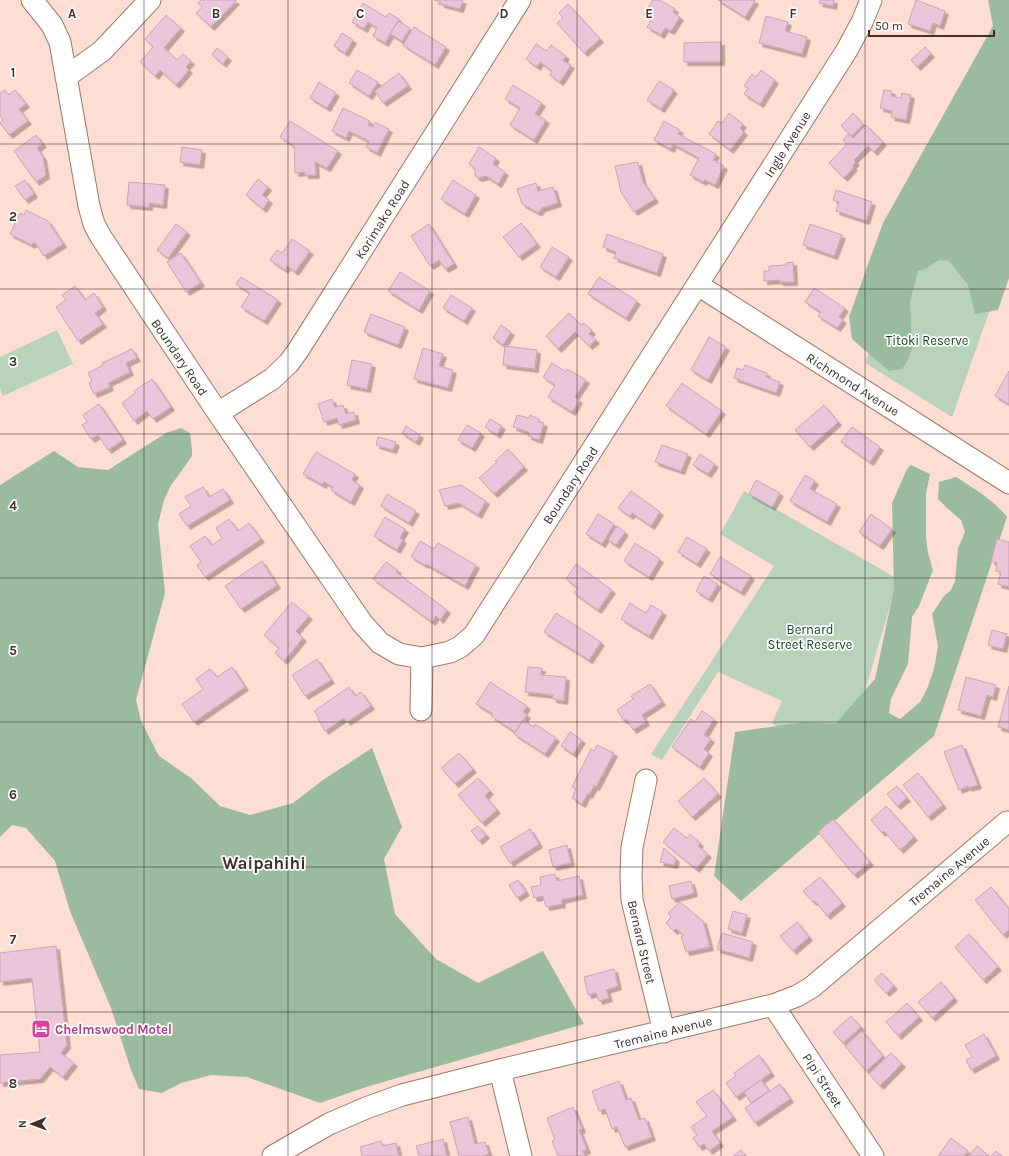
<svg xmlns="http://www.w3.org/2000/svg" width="1009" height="1156" font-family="Karla,sans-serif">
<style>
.green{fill:#b8d2bb}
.forest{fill:#9abb9e}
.building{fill:#eac5d9;stroke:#c9a5b9;filter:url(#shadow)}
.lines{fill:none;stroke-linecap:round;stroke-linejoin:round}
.minor-casing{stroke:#9c786b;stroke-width:23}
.minor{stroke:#fff;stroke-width:21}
.grid{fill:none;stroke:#40302b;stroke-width:1;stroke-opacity:0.55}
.labels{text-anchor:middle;stroke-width:3.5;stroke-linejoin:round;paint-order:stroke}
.street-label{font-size:13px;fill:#40302b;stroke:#fff}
.park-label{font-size:13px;fill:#164923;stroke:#fff}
.hotel-label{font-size:13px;font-weight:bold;fill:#b23c85;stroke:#fff;text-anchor:start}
.district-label{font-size:17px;font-weight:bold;fill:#40302b;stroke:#fff}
.grid-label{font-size:13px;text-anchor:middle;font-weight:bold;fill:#40302b;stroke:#fff;stroke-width:3.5;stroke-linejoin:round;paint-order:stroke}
</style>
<defs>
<filter id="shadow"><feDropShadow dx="3.5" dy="3.5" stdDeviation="0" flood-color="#0004"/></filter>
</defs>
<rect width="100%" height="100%" fill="#feddd2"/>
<path class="green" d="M1009,0V256L952,417L865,363L1002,21Z
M57,330L73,364L3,396L0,389V357Z
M744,491L898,579L853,732L816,757L772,723L782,701L718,672L662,760L651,754L774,566L720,534Z"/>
<path class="forest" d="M988,0H1009V278L998,310L975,314L968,285L949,261L939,260L927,268L918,271L910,302L912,348L908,360L902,369L889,371L852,339L849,317L883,223L993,26Z
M181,428L190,433L192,450V456L178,476L171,485L164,500L158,524L165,593L136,700L141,721L159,756L191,778L220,806L250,815L293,803L323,780L372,748L402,827L384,859L395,914L436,959L478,983L543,951L584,1024L366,1087L320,1103L247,1077L211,1075L181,1083L162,1093L139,1089L131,1070L111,1008L70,911L55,861L26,828L12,825L0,837V485L54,451L78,467L108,470L166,433Z
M911,465L930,474L926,493V538L928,553L933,570L919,606L912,617L908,664L891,699L889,713L900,719L920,702L927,689L934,669L938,646L932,614L944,596L951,590L955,581L958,548L965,532L961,520L946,507L938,499L939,482L956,477C973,488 994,500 1007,517L934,736L741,901L714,876L735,732L805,722L835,724L875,679L894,589L892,503L907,469Z"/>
<path class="building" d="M201,0H235L236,1L211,27L196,13L202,7L198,3Z
M434,0H463L460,9L441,4V2Z
M653,0H660L675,9L673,12L680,17L671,31L665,28L661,35L647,27L652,19L644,14Z
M718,0H754L755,1L745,17Z
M820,0H834L833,6L819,3Z
M916,0L945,11L940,26L933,23L930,31L908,24Z
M363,3L386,17L389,13L399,19L385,43L373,36L377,28L368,22L364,29L352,22Z
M568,4L600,39L584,53L557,23L563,18L559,13Z
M166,15L181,28L164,48L177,60L183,54L191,61L186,67L189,70L176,85L160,70L155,76L140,62L153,47L145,39Z
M766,16L788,22L785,31L807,37L802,54L759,43Z
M398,21L410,28L402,41L390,34Z
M414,27L446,47L435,65L403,45Z
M342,33L353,40L345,53L334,46Z
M721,42V62H684V43Z
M536,44L547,51L551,45L566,56L563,61L571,65L560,82L550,75L552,71L540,62L537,67L526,59Z
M925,47L931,54L917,67L911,60Z
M217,48L228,57L223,64L212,55Z
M357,70L378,82L369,96L349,83Z
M761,70L775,80L760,104L744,94L748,88L744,86L752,74L756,77Z
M399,73L408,86L383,103L375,91Z
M659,81L674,90L661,109L647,100Z
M319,82L336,93L327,108L310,98Z
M513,85L542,103L535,114L546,120L534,140L510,125L520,108L505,99Z
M5,90L9,95L15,90L26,104L19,109L28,121L9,135L0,123L3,120L0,116V93Z
M884,90L892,91L891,96L901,98L902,93L911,95L906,120L891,117L892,111L880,108Z
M343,108L370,121L368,125L373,127L375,122L389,129L377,153L366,147L369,141L349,131L346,138L332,131Z
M729,113L743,124L740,128L744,132L730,150L709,134L718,121L722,123Z
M853,113L863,124L852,136L841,126Z
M290,121L338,151L327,168L315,162L316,175H305V172L295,173L294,146L280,137Z
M664,121L680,130L678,134L716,154L713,160L724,166L715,185L705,180L703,182L690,175L699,158L673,144L671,149L654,140Z
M866,125L883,142L874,152L868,146L854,160L856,162L852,166L854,167L844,178L829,163L847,144L843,140L848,134L853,138Z
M36,135L43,144L37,148L43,157L46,175L36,182L14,151Z
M182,147L202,150L200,165L180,162Z
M479,147L496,158L493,164L505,172L498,184L486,176L479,178L475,176V169L469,164Z
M638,162L643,182L655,199L634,212L621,192L615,166Z
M258,179L268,187L262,195L269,200L263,209L246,195Z
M25,180L34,194L25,200L15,186Z
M453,180L476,195L465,214L441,199Z
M129,182L165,185L163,205L149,203V207L127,205Z
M536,183L538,191L553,187L558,203L542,208L539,212H537L522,204L517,189Z
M836,190L872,202L866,221L836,211L839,202L833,200Z
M26,210L48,221L63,244L44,256L36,244L33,243L32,245L10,234L20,213L24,215Z
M521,223L537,244L519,257L503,237Z
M176,224L187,232L168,258L157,250Z
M429,224L454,264L445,269L439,260L430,266L411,236Z
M810,224L842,235L834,256L803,245Z
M607,234L663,254L657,273L614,258L616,252L603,247Z
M292,239L310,251L295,272L287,266L285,270L270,260L277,250L282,253Z
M552,247L569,257L556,277L540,267Z
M181,253L201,283L186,292L167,262Z
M793,262L794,282H780L779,280L764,281V271H769V266L786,265V263Z
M400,272L430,291L419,310L388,291Z
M241,277L278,300L264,321L241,307L250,293L236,284Z
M599,277L637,301L626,318L588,294Z
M75,286L85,300L94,293L103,307L95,313L103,324L78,341L56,307L66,300L62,295Z
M814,288L845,308L839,317L843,320L837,328L818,316L821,312L805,302Z
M451,295L472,308L464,321L443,308Z
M569,313L581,325L584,323L592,331L589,334L596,340L589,346L575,332L558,349L546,336Z
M371,314L405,327L398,345L364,332Z
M501,325L511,332L503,345L493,338Z
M709,337L726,347L708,380L691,370Z
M505,346L537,350L535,369L503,365Z
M423,348L443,354L439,366L453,370L448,388L414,379Z
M132,349L137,358L126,363L130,372L108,383L110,387L94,394L89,383L92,381L88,373L103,365L102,363Z
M352,360L372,364L367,389L347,385Z
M552,363L566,372L567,369L586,380L575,397L579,400L572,412L548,397L555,385L543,377Z
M745,365L767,373L766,377L780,382L776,393L734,378L737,368L743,370Z
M1009,371V404L995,396Z
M152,379L171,407L153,419L147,411L134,421L122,403L135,393L134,391Z
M682,383L722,411L706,434L666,406Z
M332,399L335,407L343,405L346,414L354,412L356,420L339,425L337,418L324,422L318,404Z
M99,404L123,440L108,450L98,435L91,439L82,425L87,422L83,415Z
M824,405L838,422L810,447L795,430Z
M517,415L529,418L530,415L539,419L538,422L544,423L539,440L528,436L529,432L513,427Z
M490,419L502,426L497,435L485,427Z
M467,425L481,433L472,448L458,440Z
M406,426L420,435L416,442L402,433Z
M852,427L880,447L870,462L841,442Z
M378,437L396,442L393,450L376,445Z
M662,445L688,454L681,471L655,462Z
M508,449L524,467L494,494L479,478L497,462L495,461Z
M316,452L355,474L352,480L360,485L351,502L331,490L333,487L324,482L323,485L303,474Z
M700,454L715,464L708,474L693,465Z
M805,475L815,481L810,489L837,504L827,522L790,501Z
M756,480L780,493L772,507L749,494Z
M461,485L486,501L478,515L459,503L445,506L439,490Z
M203,487L209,497L223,489L230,500L187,526L179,514L191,506L185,497Z
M631,491L660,512L651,526L632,513L630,516L618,508Z
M387,494L416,511L409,523L381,506Z
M598,514L614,524L602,544L586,534Z
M871,514L892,529L880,546L859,532Z
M385,517L405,529L400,538L403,540L397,550L374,536Z
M229,519L238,531L249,523L261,539L205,577L197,565L201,562L190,546L205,536L212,545L222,538L216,528Z
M617,526L625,532L616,545L608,540Z
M687,537L707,549L697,564L678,552Z
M997,539L1009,542V587L998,584L1001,572L996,571L997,563L991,561Z
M420,541L434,549L438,543L476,565L465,586L426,564L425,565L411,557Z
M635,543L660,559L649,577L624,561Z
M720,557L751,576L741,592L710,574Z
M262,561L277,585L241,609L225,586Z
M386,562L398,570L396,572L447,610L440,620L436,616L432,622L373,579Z
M576,564L612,590L598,610L574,593L578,588L566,579Z
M704,576L718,584L709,599L696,591Z
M292,602L309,616L296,631L303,638L284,661L275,653L279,648L264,635Z
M630,603L646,613L651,605L663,612L649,636L621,619Z
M556,613L601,642L589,660L544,632Z
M992,630L1007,634L1003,649L988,645Z
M317,659L331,680L305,696L292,675Z
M232,667L245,687L194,722L182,704L203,689L196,679L210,669L217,677Z
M528,667L542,668L541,675L566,677L564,701L553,699V695L525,692Z
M966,677L996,685L993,697L987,695L981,716L958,710Z
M490,682L527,706L523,712L527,715L515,732L491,716L493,714L476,704Z
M650,684L662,702L642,715L646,722L633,730L626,719L624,721L617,710L633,699L631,696Z
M1009,686V730L998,727Z
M349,687L355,696L361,692L371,706L347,722L344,718L325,731L318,719L319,718L314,711Z
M702,711L714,719L704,735L711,739L704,749L709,753L700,767L672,747L691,719L695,722Z
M523,720L534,727L535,724L556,738L545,754L514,734Z
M570,732L582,740L573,754L561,746Z
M597,745L614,753L596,787L594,786L589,795L587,794L582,804L572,798L576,789L572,787L591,749L594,751Z
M962,745L978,785L968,788V786L959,790L944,752Z
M459,753L473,769L455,784L441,768Z
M918,773L943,805L928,817L903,785Z
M478,778L490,791L485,796L497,810L482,823L458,795Z
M704,778L718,794L692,817L678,801Z
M897,786L907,798L897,806L887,794Z
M886,806L914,837L900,850L884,831L882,833L871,820Z
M833,819L870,862L854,875L818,832Z
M478,826L486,835L479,841L471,831Z
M674,828L687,838L690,834L700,843L698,846L708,854L696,869L663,842Z
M530,829L539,844L510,863L500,847Z
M567,845L571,863L553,867L549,850Z
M664,848L676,859L674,865L660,862Z
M555,874L557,881L579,876L583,895L561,900L562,904L546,907L543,896L534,898L531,887L541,885L540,877Z
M820,877L842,903L827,916L815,901L813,902L803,891Z
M518,880L526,892L517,898L509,885Z
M691,881L694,893L672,899L669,886Z
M991,887L1009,909V930L1003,935L975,900Z
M680,902L703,921L710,947L686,952L681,937L684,935L676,929L674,931L666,923L671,917L668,913Z
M733,911L747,915L742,933L728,929Z
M797,922L809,937L793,951L780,936Z
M722,933L753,942L749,958L717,949Z
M969,934L998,967L983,980L955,947Z
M56,946L67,1045L61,1053L74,1063L63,1077L50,1067L40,1079L0,1083V1055L40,1052L32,978L0,982V953Z
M614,969L618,986L606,990L609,998L599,1001L596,993L588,995L584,977Z
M882,973L894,986L886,993L874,980Z
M941,982L954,998L932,1018L918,1002Z
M907,1003L919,1017L898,1036L886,1022Z
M851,1016L861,1027L843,1043L833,1032Z
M862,1031L883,1056L866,1071L845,1046Z
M984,1034L996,1056L971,1070L966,1060L972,1057L965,1045Z
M891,1053L902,1064L880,1086L869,1074Z
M759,1055L771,1073L736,1097L726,1083L736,1076L734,1073Z
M761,1080L769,1091L751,1103L744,1092Z
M619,1081L626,1100L631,1098L639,1120L645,1118L652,1137L625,1147L617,1127L612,1129L605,1109L599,1111L592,1091Z
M780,1084L790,1099L755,1123L745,1108Z
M713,1090L733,1117L712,1131L720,1143L709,1151L704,1144L699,1147L693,1138L697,1135L691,1127L707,1116L696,1102Z
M573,1107L582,1129L579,1130L587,1150L583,1151L585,1156H558L552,1141L555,1140L547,1118Z
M468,1117L475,1144L485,1142L489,1154L482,1156H459L450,1122Z
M951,1138L968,1151L964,1156H938Z
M443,1139L447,1156H419L416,1146Z
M381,1141L382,1146L396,1143L399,1156H362L360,1147Z
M977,1146L989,1156H969Z
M741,1150L745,1156H733Z
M996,1151L1002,1156H991Z"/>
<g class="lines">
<defs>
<path id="minor" d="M32,0L52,25L60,42L89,206L94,224L101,237L218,413L362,623L380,643L399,654L422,658L450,652L460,647L474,635L847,50L862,22L871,0
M66,77L102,51L150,0
M698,285L1009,483
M218,413L272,379L289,363L299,349L520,0
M421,710L422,658
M646,780L632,847L631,876L632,900L664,1032
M773,1005L873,1156
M500,1070L521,1156
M273,1156L329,1124L366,1108L402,1095L500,1070L773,1005L797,996L812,987L1007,822"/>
</defs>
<use href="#minor" class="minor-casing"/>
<use href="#minor" class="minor"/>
</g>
<path class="grid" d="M144,0V1156M288,0V1156M432,0V1156M577,0V1156M721,0V1156M865,0V1156M0,144H1009M0,289H1009M0,434H1009M0,578H1009M0,722H1009M0,867H1009M0,1012H1009"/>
<defs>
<symbol id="hotel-square" viewBox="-11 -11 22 22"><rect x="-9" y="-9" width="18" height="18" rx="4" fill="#d1479c" stroke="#fff"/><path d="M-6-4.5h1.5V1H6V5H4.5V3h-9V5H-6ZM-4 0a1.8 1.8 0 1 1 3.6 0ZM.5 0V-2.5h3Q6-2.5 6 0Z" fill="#fff"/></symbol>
</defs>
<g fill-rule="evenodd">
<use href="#hotel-square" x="30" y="1018" width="22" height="22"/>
</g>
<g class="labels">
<g class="street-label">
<text transform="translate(787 144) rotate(-58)" y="5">Ingle Avenue</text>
<text transform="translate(382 219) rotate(-58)" y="5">Korimako Road</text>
<text transform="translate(180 357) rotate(56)" y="5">Boundary Road</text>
<text transform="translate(853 384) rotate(32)" y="5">Richmond Avenue</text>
<text transform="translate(570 485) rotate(-57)" y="5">Boundary Road</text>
<text transform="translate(949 871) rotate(-40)" y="5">Tremaine Avenue</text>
<text transform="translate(642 942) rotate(77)" y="5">Bernard Street</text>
<text transform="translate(663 1032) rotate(-14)" y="5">Tremaine Avenue</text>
<text transform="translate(823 1080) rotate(57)" y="5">Pipi Street</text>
</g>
<g class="park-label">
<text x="927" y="345">Titoki Reserve</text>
<text x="810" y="634">Bernard<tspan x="810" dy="15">Street Reserve</tspan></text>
</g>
<g class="hotel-label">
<text x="55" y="1034">Chelmswood Motel</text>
</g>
<g class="district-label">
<text x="264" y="869">Waipahihi</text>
</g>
</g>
<g class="grid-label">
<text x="72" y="18">A</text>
<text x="216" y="18">B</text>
<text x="360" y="18">C</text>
<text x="504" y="18">D</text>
<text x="649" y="18">E</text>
<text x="793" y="18">F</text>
<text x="13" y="77">1</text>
<text x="13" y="221">2</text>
<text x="13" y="366">3</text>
<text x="13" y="510">4</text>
<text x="13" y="655">5</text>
<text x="13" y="799">6</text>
<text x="13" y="944">7</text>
<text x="13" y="1088">8</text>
</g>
<g transform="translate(32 1124) rotate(269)" stroke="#ffffff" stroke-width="3" paint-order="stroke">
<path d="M0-3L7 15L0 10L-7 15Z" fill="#40302b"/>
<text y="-6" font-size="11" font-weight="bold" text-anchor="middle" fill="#40302b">N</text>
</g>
<path d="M869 30v6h125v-6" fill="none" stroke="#40302b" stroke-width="2"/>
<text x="875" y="30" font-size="12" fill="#40302b" stroke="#ffffff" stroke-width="3" paint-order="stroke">50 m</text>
</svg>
